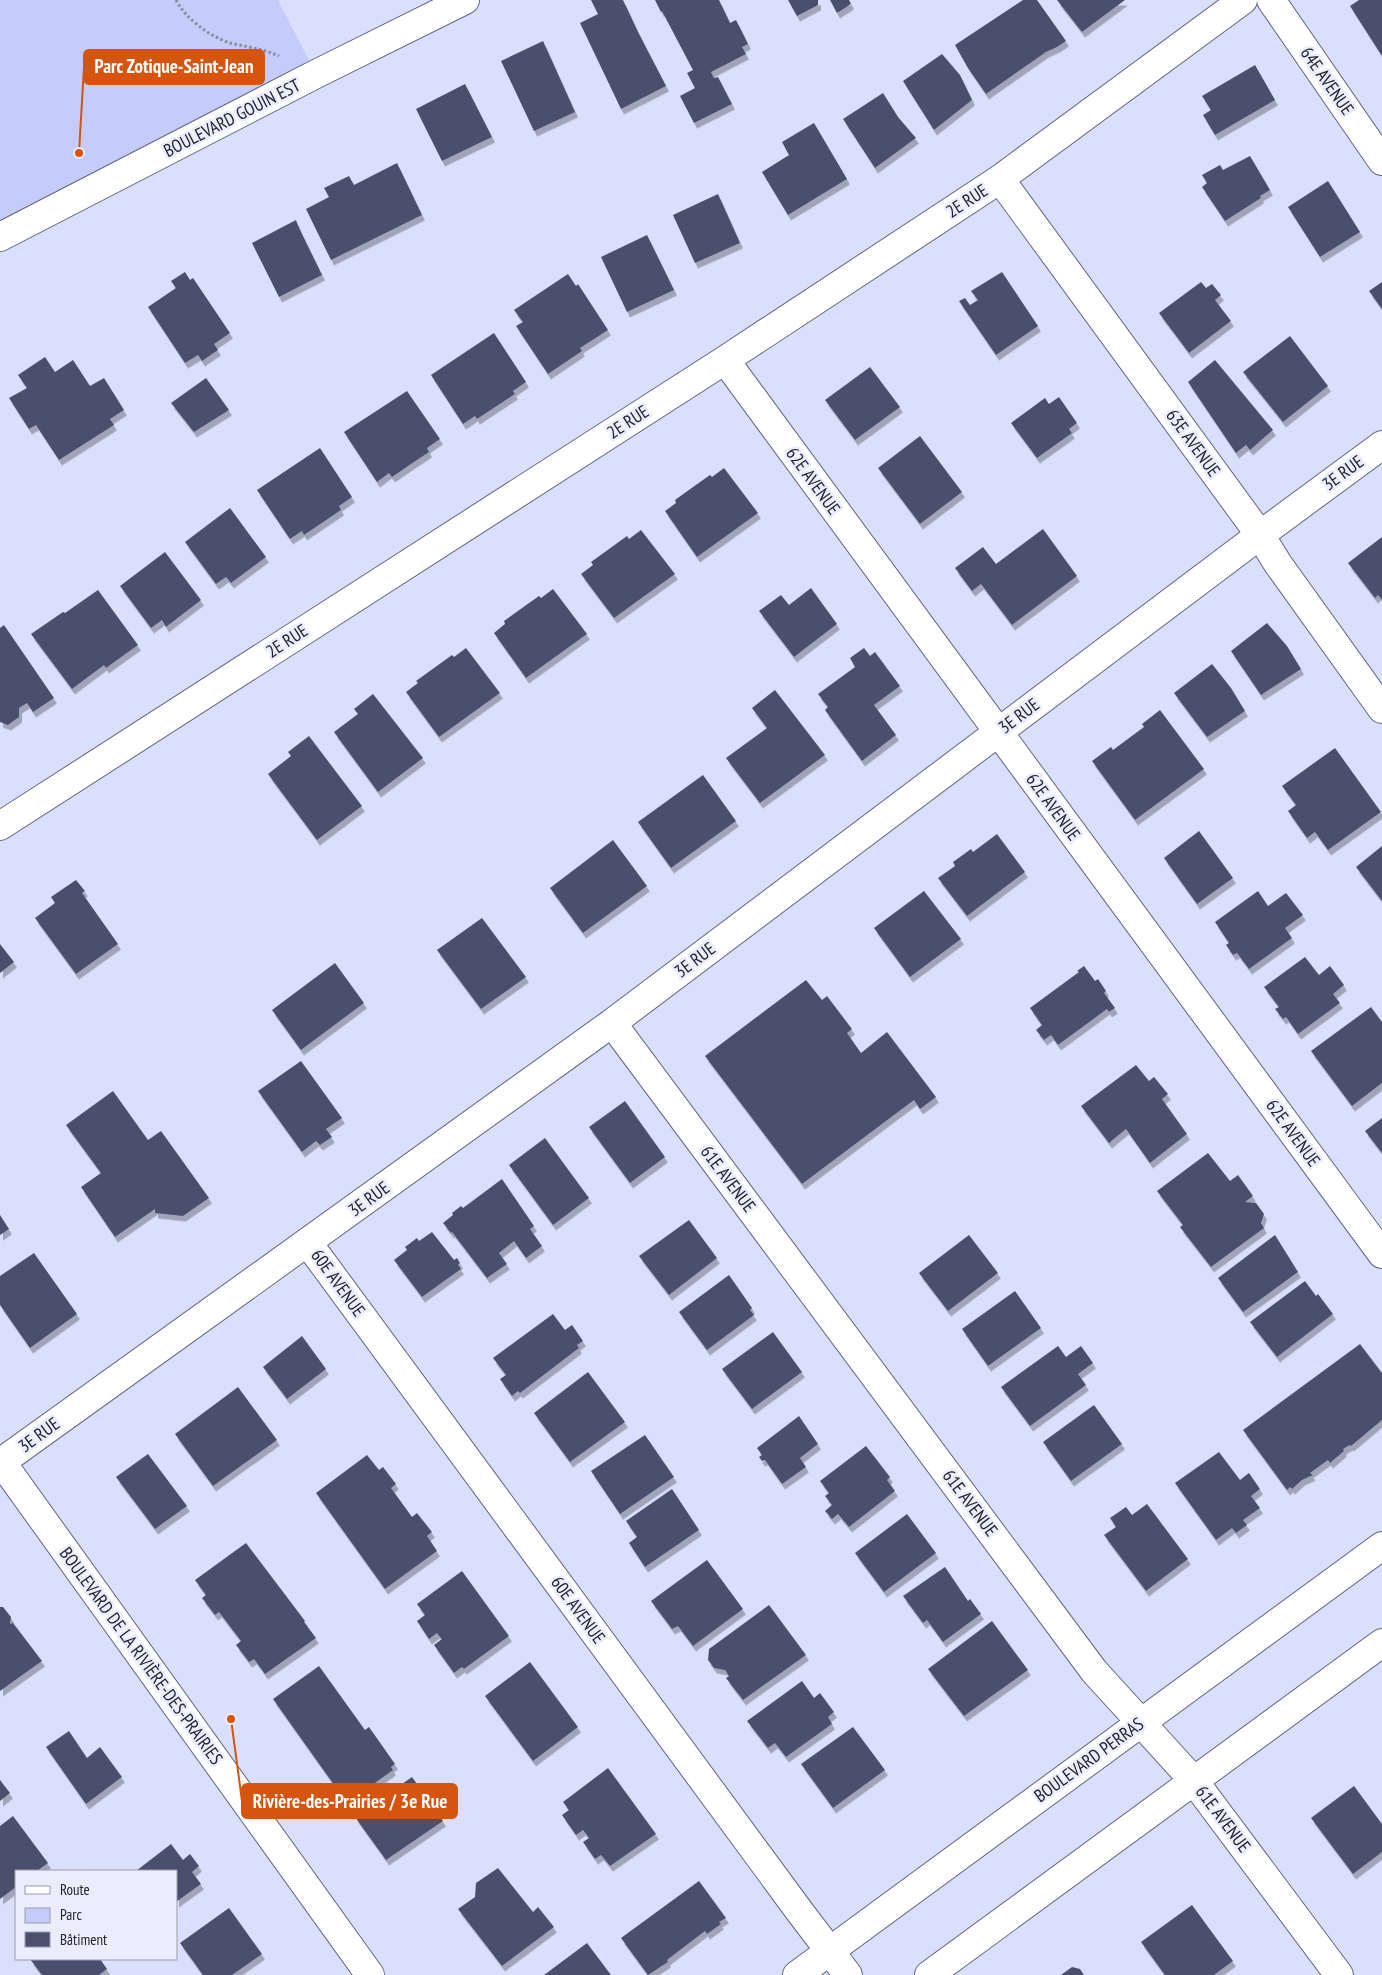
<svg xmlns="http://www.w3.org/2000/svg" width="1382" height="1975" font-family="'PT Sans Narrow',sans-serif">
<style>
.green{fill:#c5ccfa}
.building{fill:#4c506e;filter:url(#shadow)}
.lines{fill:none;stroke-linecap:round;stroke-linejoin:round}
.street-casing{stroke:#616584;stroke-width:30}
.secondary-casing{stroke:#616584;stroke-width:30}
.path{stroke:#888ca2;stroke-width:3;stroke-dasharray:2.5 2.5;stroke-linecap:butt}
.street{stroke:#fff;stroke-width:28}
.secondary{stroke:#fff;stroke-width:28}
.labels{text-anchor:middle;stroke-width:5;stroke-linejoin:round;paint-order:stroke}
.street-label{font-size:18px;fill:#212330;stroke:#ebedfc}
.leader{fill:none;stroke:#d45410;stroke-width:2}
.callout-dot{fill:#d45410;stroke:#ebedfc;stroke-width:2}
.callout{fill:#d45410;stroke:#d45410;stroke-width:2}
.callout-label{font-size:19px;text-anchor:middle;font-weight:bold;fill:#fff}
</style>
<defs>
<filter id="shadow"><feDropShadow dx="3" dy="5.5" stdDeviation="0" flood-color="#0004"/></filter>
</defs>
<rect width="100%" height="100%" fill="#dadffc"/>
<path class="green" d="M0,0H278L316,74L0,231Z"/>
<path class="building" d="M591,0H623L638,32L666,86L621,109L580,23L598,14Z
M655,0H719L730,23L736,20L748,44L742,47L746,54L711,72L714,78L718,77L732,104L694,123L680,96L695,88L687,73L693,70L662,11L661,12Z
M788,0H818V5L797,16Z
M830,0H849L851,4L837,13Z
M1023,0H1037L1066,41L1057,47L1046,52L986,94L968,68L955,45Z
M1057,0H1125L1082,32Z
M1359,0H1382V56L1350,6Z
M543,41L575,112L534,131L501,61Z
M942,54L960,75L972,100L934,130L903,81Z
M1255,65L1275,100L1215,135L1203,115L1211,110L1202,96Z
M465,84L492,137L442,161L416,109Z
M883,93L898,117L916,138L875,168L843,119Z
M814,123L847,179L788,215L762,172L789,155L782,142Z
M1250,156L1270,190L1260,196L1261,198L1225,221L1202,187L1207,183L1202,175L1220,165L1223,170Z
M397,163L422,215L331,260L306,209L329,197L324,188L349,176L354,185Z
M1328,181L1360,232L1320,257L1288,207Z
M718,194L740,243L695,263L673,215Z
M296,220L299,228L322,275L279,297L252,243Z
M647,235L674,290L627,312L601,257Z
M185,272L190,280L193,278L230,333L214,344L218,350L202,361L198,355L185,363L148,307L176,288L171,281Z
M1002,272L1038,326L996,355L959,301L965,298L970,305L978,300L971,291Z
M568,274L576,286L578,284L608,330L580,348L582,351L548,374L516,326L523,322L514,310Z
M1201,282L1206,288L1212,284L1221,295L1215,300L1231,321L1189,353L1159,313Z
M1382,282V309L1369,291Z
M494,333L526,382L513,391L515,394L477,419L475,416L463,424L431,375Z
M1290,336L1328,386L1283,422L1243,372Z
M45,357L55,372L73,360L90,386L104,378L124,410L110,419L114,425L59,460L36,425L29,429L9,398L27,388L18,375Z
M1215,360L1273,430L1250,450L1246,445L1236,453L1188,382Z
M870,367L900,407L855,440L825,400Z
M206,378L229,410L194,432L171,403Z
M407,391L440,439L427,448L429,452L411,464L392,477L389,473L377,482L344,432Z
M1059,397L1077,423L1069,429L1072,433L1037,458L1011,423L1045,398L1049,404Z
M920,436L962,492L920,524L878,468Z
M320,448L352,497L339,506L341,510L304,535L302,531L290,539L257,490Z
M724,468L758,513L697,557L665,511L676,503L675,500L693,487L710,475L712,477Z
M230,508L266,557L231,583L226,577L216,584L185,542Z
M1043,529L1077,576L1012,625L981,584L972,591L955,568L983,547L996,564Z
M641,530L675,574L614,618L581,574L593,565L591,562L627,536L629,539Z
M1382,537V600L1378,595L1375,598L1348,563Z
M165,552L201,600L166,627L162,620L151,628L120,586Z
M811,588L837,624L794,657L759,611L781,595L789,605Z
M553,589L587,634L526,678L494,633L505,624L504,621L522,608L539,596L541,598Z
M98,590L138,645L106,668L104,665L72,689L31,634L63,612L65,613Z
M1267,623L1287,646L1301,669L1261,695L1231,651Z
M4,625L54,698L33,712L27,703L19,708V717L8,725L0,722V628Z
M466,648L500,693L439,737L406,692L418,683L416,681L452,655L454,657Z
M864,648L870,656L875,652L900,686L874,705L896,735L862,761L825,710L828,707L818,694L855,667L850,658Z
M1212,664L1231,688L1245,711L1207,737L1174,693Z
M775,690L825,755L760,803L726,758L767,728L752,708Z
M373,694L423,758L378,792L334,732L358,714L354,709Z
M1160,710L1204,769L1135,820L1092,761L1111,747L1113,750L1144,727L1142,724Z
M309,736L362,806L317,840L268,774L291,756L288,752Z
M1335,748L1381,812L1328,850L1315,832L1307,838L1288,811L1296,805L1282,786Z
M703,775L736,821L671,868L638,822Z
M1199,831L1233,878L1197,904L1164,858Z
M997,834L1025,872L967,916L938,878L955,866L953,862L971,849L973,852Z
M613,840L647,886L583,933L550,888Z
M1382,846V901L1356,867Z
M76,880L85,891L82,893L118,944L76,974L35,918L55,903L51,897Z
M924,891L961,939L910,977L874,928Z
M1258,891L1268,906L1286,893L1303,915L1285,928L1292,938L1249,969L1237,953L1233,955L1226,945L1229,943L1215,922Z
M482,918L526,977L481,1009L437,950Z
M0,944L14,962L0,973Z
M1305,957L1319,975L1330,966L1344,985L1333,994L1340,1003L1298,1034L1286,1017L1283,1019L1275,1009L1279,1007L1264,987Z
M335,963L364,1003L301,1050L272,1010Z
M1084,966L1095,981L1098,979L1106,991L1104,993L1115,1008L1109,1012L1107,1009L1058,1045L1051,1035L1044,1040L1036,1030L1042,1025L1030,1008L1079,972L1077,971Z
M806,980L822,1000L827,996L852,1029L847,1033L861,1053L887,1032L936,1097L920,1109L914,1100L802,1184L705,1056Z
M1371,1007L1382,1022V1083L1352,1106L1311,1051Z
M301,1061L342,1118L326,1129L332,1137L320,1145L316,1141L302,1152L258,1091Z
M1136,1065L1149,1081L1154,1077L1168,1094L1162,1099L1187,1134L1150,1163L1126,1129L1109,1143L1081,1106Z
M113,1091L148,1140L161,1131L209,1198L183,1216L155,1213V1209L115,1237L81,1187L101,1173L66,1125Z
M625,1101L665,1157L630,1183L589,1127Z
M1382,1118V1153L1365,1131Z
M545,1138L589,1198L553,1225L509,1165Z
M1208,1153L1230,1181L1238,1175L1253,1196L1245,1202L1256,1203L1264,1214L1261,1223L1264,1228L1211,1267L1180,1227L1183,1225L1157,1191Z
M502,1179L534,1226L530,1229L542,1246L526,1258L514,1241L499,1253L507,1264L487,1278L452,1232L451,1233L443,1223L453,1215L452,1213L461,1206L463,1208Z
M0,1215L9,1229L0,1235Z
M689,1220L717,1258L669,1295L639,1256Z
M432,1232L454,1260L457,1258L460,1263L458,1265L461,1269L422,1297L394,1260L407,1250L405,1247L417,1238L419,1241Z
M969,1235L998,1273L948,1311L919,1273Z
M1275,1235L1298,1272L1243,1312L1218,1278Z
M34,1253L77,1314L30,1348L0,1305V1276Z
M729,1275L752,1308L750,1310L754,1315L707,1350L679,1312Z
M1305,1281L1316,1296L1318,1294L1333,1314L1277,1357L1250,1322Z
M1015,1291L1041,1328L988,1366L962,1329Z
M553,1314L565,1330L572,1325L583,1341L577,1345L579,1348L520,1393L518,1391L512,1396L500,1379L506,1375L493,1358Z
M773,1332L802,1372L752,1409L722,1369Z
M302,1336L326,1369L287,1399L263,1367Z
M1360,1344L1382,1373V1420L1351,1446L1350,1445L1343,1449L1344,1451L1330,1463L1328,1460L1310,1473L1313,1475L1302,1480L1292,1489L1290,1487L1287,1490L1243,1430Z
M1058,1346L1066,1357L1081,1346L1093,1363L1078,1374L1086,1385L1030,1426L1001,1387Z
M588,1372L625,1422L570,1462L534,1413Z
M238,1387L277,1440L213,1486L175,1434Z
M1094,1405L1122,1444L1071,1481L1043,1442Z
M799,1416L818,1444L800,1458L806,1467L782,1484L765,1460L762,1461L759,1457L762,1455L757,1448Z
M645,1435L674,1477L620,1514L591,1471Z
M866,1446L890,1477L887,1480L895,1491L849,1527L838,1514L832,1519L825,1511L832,1505L825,1496L829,1493L820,1481Z
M1219,1452L1240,1480L1249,1473L1260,1489L1251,1496L1260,1508L1243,1520L1247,1525L1236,1533L1232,1528L1216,1540L1175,1483Z
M148,1454L187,1506L155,1529L116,1477Z
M367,1455L379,1470L383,1467L396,1484L391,1488L412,1517L417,1513L432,1532L427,1536L437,1551L385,1589L316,1493Z
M672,1489L699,1530L645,1567L629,1543L637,1537L626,1521Z
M1147,1504L1188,1559L1146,1591L1104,1535L1116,1527L1110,1518L1126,1507L1132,1515Z
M907,1514L936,1553L884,1592L855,1553Z
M246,1543L305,1621L304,1622L316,1638L265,1674L254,1659L249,1662L243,1654L236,1645L241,1641L219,1612L215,1615L202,1598L206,1595L195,1580Z
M707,1560L743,1609L693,1646L678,1626L672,1629L651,1601Z
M945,1567L968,1601L970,1599L981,1614L943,1642L927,1620L923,1623L903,1596Z
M462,1571L509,1636L464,1669L462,1667L454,1673L434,1645L442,1639L440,1637L437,1633L429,1639L417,1621L425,1615L417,1604Z
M769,1605L806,1655L743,1700L726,1678L729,1676L725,1670L714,1668L708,1660L709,1649Z
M0,1607H3L11,1617L10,1624L13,1623L42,1661L0,1691Z
M992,1621L1028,1670L964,1716L928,1669Z
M530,1662L578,1727L533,1761L485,1696Z
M319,1666L365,1730L369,1727L395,1764L391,1767L393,1770L347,1803L273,1699Z
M802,1681L814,1698L820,1693L834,1712L828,1717L832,1724L786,1757L775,1743L768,1748L747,1721Z
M853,1727L885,1770L833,1808L801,1764Z
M69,1731L87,1758L100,1747L122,1777L86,1804L46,1747Z
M608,1768L656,1834L610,1866L601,1855L595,1859L583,1842L589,1838L583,1830L576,1835L562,1815L569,1810L563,1802Z
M412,1777L443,1821L386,1860L355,1817Z
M0,1780L10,1793L0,1801Z
M1354,1786L1382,1824V1852L1353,1874L1311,1818Z
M13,1816L48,1863L37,1871H16V1887L0,1899V1826Z
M171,1844L183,1860L190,1854L199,1866L192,1872L201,1884L176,1902V1871H136Z
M498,1868L533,1912L538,1907L554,1927L502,1966L458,1909L475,1897L476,1883Z
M699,1881L726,1918L719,1922L721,1924L707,1934L705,1931L667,1960L668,1962L648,1975L621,1938Z
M1192,1905L1233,1961L1214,1975H1165L1141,1942Z
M229,1908L262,1954L232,1975H203L180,1943Z
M587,1943L611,1975H544Z
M30,1959H100L107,1969L99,1975H42Z
M1072,1967L1080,1969L1084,1975H1061Z"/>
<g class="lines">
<defs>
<path id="street" d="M1271,0L1382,161
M1000,179L1260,535L1278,564L1382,709
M725,360L1382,1254
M0,826L725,360L1000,179L1243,0
M612,1023L1094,1671L1194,1781L1339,1975
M308,1243L800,1912L848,1975
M0,1463L612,1023L1260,535L1382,445"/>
<path id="secondary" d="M0,237L316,74L465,0
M0,1460L370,1975
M797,1975L1382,1546
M929,1975L1382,1643"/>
</defs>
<use href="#street" class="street-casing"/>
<use href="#secondary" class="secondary-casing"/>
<path class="path" d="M176,0C186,19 209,36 230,43C247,47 264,49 279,56"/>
<use href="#street" class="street"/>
<use href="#secondary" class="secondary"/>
</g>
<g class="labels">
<g class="street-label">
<text transform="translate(1327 81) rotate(55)" y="6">64E AVENUE</text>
<text transform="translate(232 118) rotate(-27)" y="6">BOULEVARD GOUIN EST</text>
<text transform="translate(967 201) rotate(-33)" y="6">2E RUE</text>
<text transform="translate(628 422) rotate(-33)" y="6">2E RUE</text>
<text transform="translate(1193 443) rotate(54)" y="6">63E AVENUE</text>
<text transform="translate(1343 473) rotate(-36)" y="6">3E RUE</text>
<text transform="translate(813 481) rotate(54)" y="6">62E AVENUE</text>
<text transform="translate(287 641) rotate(-33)" y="6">2E RUE</text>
<text transform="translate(1019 716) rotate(-37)" y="6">3E RUE</text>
<text transform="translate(1053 807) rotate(54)" y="6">62E AVENUE</text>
<text transform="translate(695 960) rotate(-37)" y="6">3E RUE</text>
<text transform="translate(1293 1133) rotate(54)" y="6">62E AVENUE</text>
<text transform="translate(728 1179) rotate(53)" y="6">61E AVENUE</text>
<text transform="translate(369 1199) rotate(-36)" y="6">3E RUE</text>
<text transform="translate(338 1283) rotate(54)" y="6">60E AVENUE</text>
<text transform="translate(39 1435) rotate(-36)" y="6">3E RUE</text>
<text transform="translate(970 1503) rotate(53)" y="6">61E AVENUE</text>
<text transform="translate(578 1610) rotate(54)" y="6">60E AVENUE</text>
<text transform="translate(141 1656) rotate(54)" y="6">BOULEVARD DE LA RIVIÈRE-DES-PRAIRIES</text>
<text transform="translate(1089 1760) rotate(-36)" y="6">BOULEVARD PERRAS</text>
<text transform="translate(1223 1819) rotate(53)" y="6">61E AVENUE</text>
</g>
</g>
<path class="leader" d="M79 153L84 67M231 1719L242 1801"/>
<g class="callout-dot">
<circle cx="79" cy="153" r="5"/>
<circle cx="231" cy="1719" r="5"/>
</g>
<g class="callout">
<rect x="84" y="50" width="180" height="34" rx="5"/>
<rect x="242" y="1784" width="215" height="34" rx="5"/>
</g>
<g class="callout-label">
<text x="174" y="73">Parc Zotique-Saint-Jean</text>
<text x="350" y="1808">Rivière-des-Prairies / 3e Rue</text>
</g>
<rect x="15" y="1870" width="162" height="90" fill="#ebedfc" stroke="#9a9caa"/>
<rect x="25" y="1886" width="25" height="8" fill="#ffffff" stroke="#9a9caa"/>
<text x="60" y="1895" font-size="15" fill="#212330">Route</text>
<rect x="25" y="1908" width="25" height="15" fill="#c5ccfa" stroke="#9a9caa"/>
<text x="60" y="1920" font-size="15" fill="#212330">Parc</text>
<rect x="25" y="1932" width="25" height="15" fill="#4c506e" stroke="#9a9caa"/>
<text x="60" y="1945" font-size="15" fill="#212330">Bâtiment</text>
</svg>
